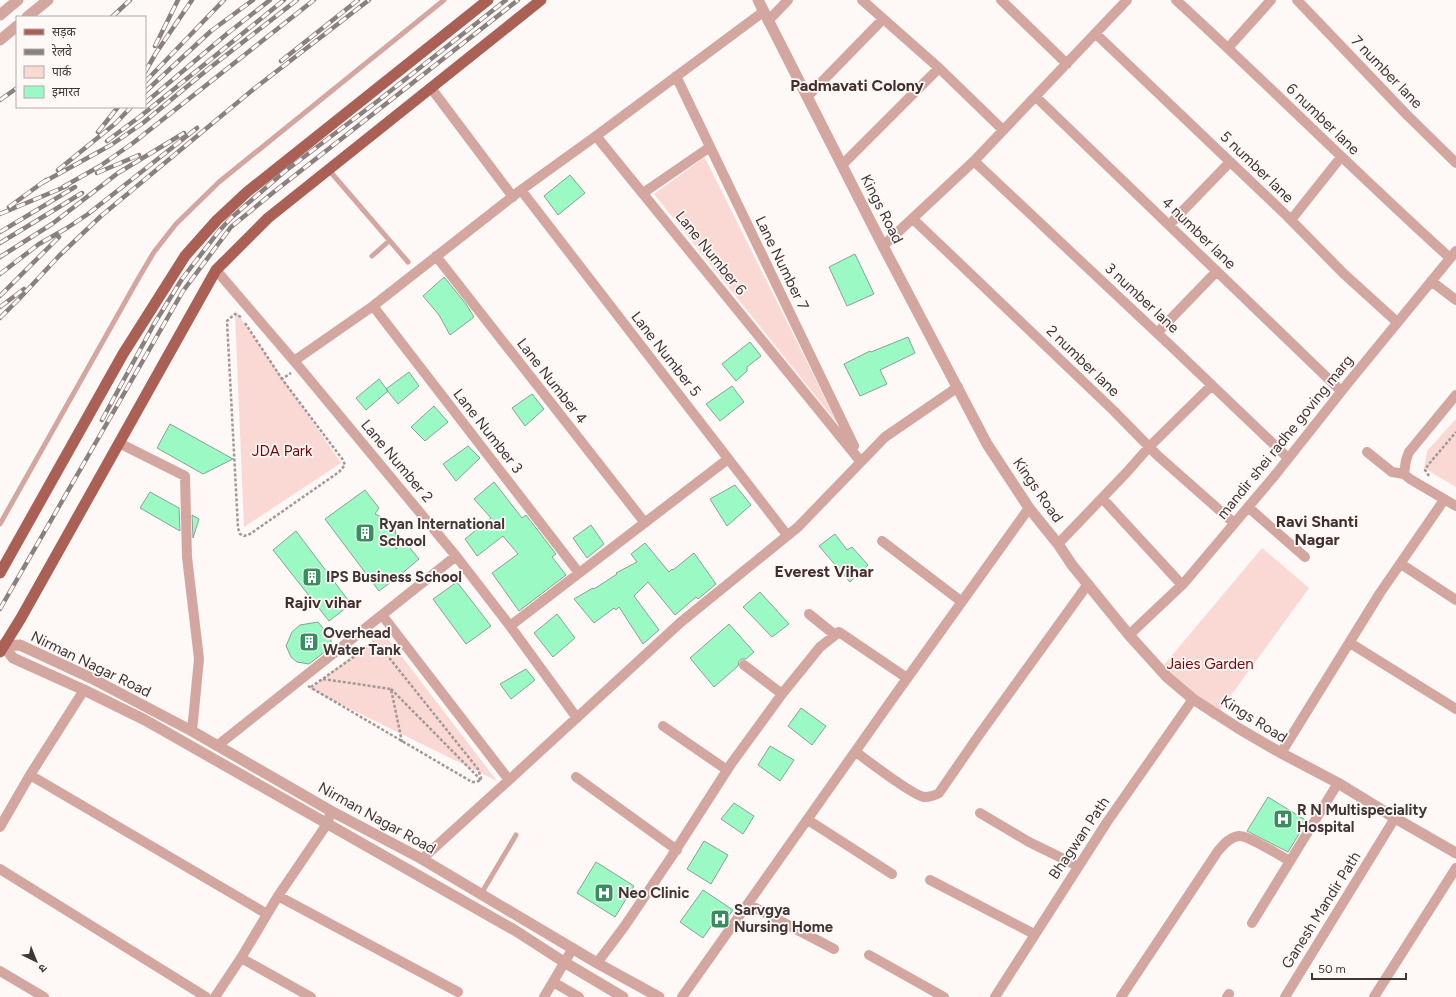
<svg xmlns="http://www.w3.org/2000/svg" width="1456" height="997" font-family="Figtree,'Noto Sans Devanagari',sans-serif">
<style>
.green{fill:#fad9d4}
.building{fill:#9bf9c3;stroke:#8aa193}
.lines{fill:none;stroke-linecap:round;stroke-linejoin:round}
.path{stroke:#a19897;stroke-width:2.5;stroke-dasharray:3 2;stroke-linecap:butt}
.service{stroke:#d3a7a0;stroke-width:5}
.minor{stroke:#d3a7a0;stroke-width:10}
.tertiary{stroke:#d3a7a0;stroke-width:11}
.primary{stroke:#ab6056;stroke-width:11}
.rail-casing{stroke:#8a807f;stroke-width:4.5}
.rail{stroke:#fef8f7;stroke-width:3;stroke-dasharray:9;stroke-linecap:butt}
.labels{text-anchor:middle;stroke-width:3.5;stroke-linejoin:round;paint-order:stroke}
.street-label{font-size:15px;fill:#423635;stroke:#fef8f7}
.park-label{font-size:15px;fill:#7b0304;stroke:#fef8f7}
.poi-label{font-size:15px;font-weight:bold;fill:#423635;stroke:#fef8f7;text-anchor:start}
.neighbourhood-label{font-size:16px;font-weight:bold;fill:#432d29;stroke:#fef8f7}
</style>
<rect width="100%" height="100%" fill="#fef8f7"/>
<path class="green" d="M705,157V158L838,424L654,194Z
M235,310L341,463L244,527L235,314Z
M1456,419V487L1424,468L1427,451Z
M1262,548L1309,588L1213,720L1189,695L1164,665Z
M383,632L497,781L310,689Z"/>
<path class="building" d="M570,175L585,193L558,215L544,196Z
M855,254L874,294L847,306L829,267Z
M444,277L466,304L474,317L450,335L439,315L423,296Z
M908,337L915,353L880,370L887,384L860,396L844,364L870,351L871,352Z
M750,342L761,356L747,367V371L736,381L722,364Z
M409,372L419,386L398,404L386,389Z
M379,379L388,391L366,410L356,398Z
M732,386L744,402L720,421L706,404Z
M532,394L544,409L525,426L512,408Z
M434,406L448,422L425,441L411,427Z
M170,424L233,459L203,474L157,448Z
M468,446L480,458L456,481L443,464Z
M494,482L522,518L526,515L556,554L552,557L566,575L519,611L492,573L518,554L503,536L477,556L465,539L491,518L474,499Z
M735,485L751,505L727,526L710,499Z
M365,490L379,508L375,514L395,523L396,549L405,542L419,559L399,576L379,591L325,519Z
M150,492L179,508L180,531L140,508Z
M192,515L199,519L193,538Z
M591,525L604,544L587,558L573,538Z
M296,531L351,604L329,621L273,550Z
M835,534L847,550L852,547L868,565L850,582L819,546Z
M645,543L669,572L672,569L673,570L694,553L716,584L698,599L696,597L675,615L648,582L634,596L659,630L643,644L619,607L616,610L614,608L594,623L574,599L593,588L594,589L617,574L616,573L637,562L631,554Z
M457,582L491,626L466,644L433,599Z
M760,592L789,624L772,637L743,607Z
M557,614L575,638L553,657L534,633Z
M318,622L331,638V647L309,664L297,662L291,657L286,646L292,632L300,625Z
M729,624L754,652L746,659H742L739,661L738,666L714,687L690,658Z
M526,669L535,680L511,699L500,684Z
M801,708L826,726L812,745L788,726Z
M770,746L794,760L780,781L758,765Z
M1268,797L1307,821L1288,852L1247,831Z
M734,803L754,816L743,834L721,819Z
M704,841L728,855L711,884L687,869Z
M596,862L634,886L615,917L577,893Z
M703,890L733,910L723,924L716,919L703,938L680,922Z"/>
<g class="lines">
<path class="path" d="M241,317L235,314L227,321L238,528L240,534L244,536L250,534L339,472L345,465L343,460L282,379L291,373
M245,323L282,379
M1429,476L1425,470L1428,465L1456,432
M323,679L391,689L402,742
M308,686L472,782H476L481,780V778L478,769L379,645L375,642L311,687
M391,689L481,780"/>
<path class="service" d="M328,169L408,262
M372,256L389,241
M0,524L138,279L154,252L176,224L219,182L444,0
M481,894L516,835"/>
<path class="minor" d="M862,0L939,68L1003,130
M1001,0L1067,64
M1176,0C1269,85 1357,174 1450,258
M1297,0L1407,115L1456,163
M768,21L788,0
M1096,34L1286,215L1343,273L1397,322
M1228,48L1271,0
M676,76L854,446
M431,88L513,197
M807,97L883,19
M1036,97L1341,391
M596,136L763,12
M974,161L1173,348L1288,458
M842,165L939,68
M521,190L787,535
M643,193L710,147
M913,219L1114,411L1157,455L1234,523
M1291,220L1341,157
M1169,225L1230,162
M883,246L974,161L1127,0
M436,256L645,523
M216,270L300,368L456,556L510,626L577,718
M1431,281L1456,300
M373,306L579,573
M1157,333L1217,271
M294,361L373,306L521,190L596,136L861,462
M1456,395L1409,452L1406,460L1404,474L1410,479L1456,506
M119,443L185,476L187,557L199,659L192,731
M1367,452L1392,472L1404,474
M1102,498L1182,585
M1248,507L1305,557
M882,541L962,602
M1058,544L1127,472L1149,447L1212,385
M1401,564L1456,600
M809,614L835,635
M382,615L509,780
M510,626L728,459
M1129,635L1184,583L1276,474L1348,383L1456,251
M1350,643L1456,709
M744,665L782,694
M663,726L727,770
M217,746L456,556
M856,752C868,761 912,795 924,797C930,797 934,796 939,793L979,735L1088,584
M1281,753L1380,593L1444,500
M30,775L267,914
M576,777L677,850
M980,813L1029,842L1078,866
M808,820L892,874
M0,827L30,775L84,690
M422,859L509,780L681,622L798,527L885,437L958,387
M0,869L206,997
M930,880L1034,934
M278,896L458,992
M748,904L834,949
M1252,923L1338,783
M869,955L944,997
M241,958L311,997
M597,963L624,927L670,859L731,764L782,694L820,647L839,632L907,678
M0,971L44,997
M553,982L579,997
M215,997L241,958L278,896L327,824L331,811
M544,997L573,948
M682,997L893,698L1029,508
M995,997L1107,822L1193,699
M1121,997L1218,851C1224,844 1230,837 1239,836C1248,835 1280,856 1290,861
M1227,997L1229,994
M1285,997L1395,818
M1374,997L1456,868"/>
<path class="tertiary" d="M758,0L883,246L987,444L1029,508L1058,544L1072,565L1129,635L1167,677L1193,699L1238,728L1281,753L1338,783L1395,818L1456,853
M0,15L18,0
M27,17L48,0
M0,40L17,26
M0,645L4,646L13,658L84,690L145,720L516,931L564,962L623,997
M4,646L20,645L91,678L192,731L331,811L422,859L597,963L659,997"/>
<path class="primary" d="M0,573L123,354L185,256L217,220L247,192L488,0
M0,652L21,618L216,270L268,218L541,0"/>
<defs>
<path id="rail" d="M112,17L130,0
M155,46L178,0
M281,61L358,0
M145,72L156,53L192,0
M145,82L224,0
M145,92L211,31L253,0
M0,100L17,88
M145,103L228,33L270,0
M98,132L118,107
M107,141L142,115L284,0
M58,170L116,123L131,107
M97,173L139,155
M42,183L111,145L143,123L207,70L297,0
M63,187L100,166L133,143L314,0
M9,207L46,180
M0,214L67,186
M0,232L75,187
M0,243L82,193
M0,257L52,224L118,173L184,133
M0,274L39,244L67,228L88,214L197,128
M0,296L59,237
M0,307L24,289
M0,318L19,299L59,256L101,216L255,88L369,0
M102,420L154,324L182,279L219,231L231,218L284,172L379,100L506,0
M0,609L183,291L231,227L275,191L518,0"/>
</defs>
<use href="#rail" class="rail-casing"/>
<use href="#rail" class="rail"/>
</g>
<defs>
<symbol id="building-square" viewBox="-11 -11 22 22"><rect x="-9" y="-9" width="18" height="18" rx="4" fill="#388e61" stroke="#fef8f7"/><path d="M-4-6H4V6H1V3H-1V6H-4ZM-2.5-4.3h1.7v1.8h-1.7ZM.8-4.3h1.7v1.8H.8ZM-2.5-1h1.7V.8h-1.7ZM.8-1h1.7V.8H.8Z" fill="#fff"/></symbol>
<symbol id="hospital-square" viewBox="-11 -11 22 22"><rect x="-9" y="-9" width="18" height="18" rx="4" fill="#388e61" stroke="#fef8f7"/><path d="M-5-5h3v3.5h4V-5h3V5h-3V1.5h-4V5h-3Z" fill="#fff"/></symbol>
</defs>
<g fill-rule="evenodd">
<use href="#building-square" x="354" y="522" width="22" height="22"/>
<use href="#building-square" x="301" y="566" width="22" height="22"/>
<use href="#building-square" x="298" y="631" width="22" height="22"/>
<use href="#hospital-square" x="1272" y="808" width="22" height="22"/>
<use href="#hospital-square" x="593" y="882" width="22" height="22"/>
<use href="#hospital-square" x="709" y="908" width="22" height="22"/>
</g>
<g class="labels">
<g class="street-label">
<text transform="translate(1387 72) rotate(46)" y="5">7 number lane</text>
<text transform="translate(1323 119) rotate(44)" y="5">6 number lane</text>
<text transform="translate(1257 167) rotate(44)" y="5">5 number lane</text>
<text transform="translate(882 209) rotate(63)" y="5">Kings Road</text>
<text transform="translate(1199 233) rotate(44)" y="5">4 number lane</text>
<text transform="translate(711 253) rotate(51)" y="5">Lane Number 6</text>
<text transform="translate(782 263) rotate(64)" y="5">Lane Number 7</text>
<text transform="translate(1142 298) rotate(43)" y="5">3 number lane</text>
<text transform="translate(666 354) rotate(52)" y="5">Lane Number 5</text>
<text transform="translate(1083 361) rotate(44)" y="5">2 number lane</text>
<text transform="translate(552 381) rotate(52)" y="5">Lane Number 4</text>
<text transform="translate(488 431) rotate(52)" y="5">Lane Number 3</text>
<text transform="translate(1285 437) rotate(-51)" y="5">mandir shei radhe goving marg</text>
<text transform="translate(397 461) rotate(50)" y="5">Lane Number 2</text>
<text transform="translate(1038 490) rotate(55)" y="5">Kings Road</text>
<text transform="translate(91 664) rotate(26)" y="5">Nirman Nagar Road</text>
<text transform="translate(1254 719) rotate(32)" y="5">Kings Road</text>
<text transform="translate(377 818) rotate(29)" y="5">Nirman Nagar Road</text>
<text transform="translate(1079 838) rotate(-56)" y="5">Bhagwan Path</text>
<text transform="translate(1321 910) rotate(-58)" y="5">Ganesh Mandir Path</text>
</g>
<g class="park-label">
<text x="282" y="456">JDA Park</text>
<text x="1210" y="669">Jaies Garden</text>
</g>
<g class="poi-label">
<text x="379" y="529">Ryan International<tspan x="379" dy="17">School</tspan></text>
<text x="326" y="582">IPS Business School</text>
<text x="323" y="638">Overhead<tspan x="323" dy="17">Water Tank</tspan></text>
<text x="1297" y="815">R N Multispeciality<tspan x="1297" dy="17">Hospital</tspan></text>
<text x="618" y="898">Neo Clinic</text>
<text x="734" y="915">Sarvgya<tspan x="734" dy="17">Nursing Home</tspan></text>
</g>
<g class="neighbourhood-label">
<text x="857" y="91">Padmavati Colony</text>
<text x="1317" y="527">Ravi Shanti<tspan x="1317" dy="18">Nagar</tspan></text>
<text x="824" y="577">Everest Vihar</text>
<text x="323" y="608">Rajiv vihar</text>
</g>
</g>
<rect x="16" y="16" width="130" height="92" fill="#fef8f7" stroke="#b3aaa9"/>
<rect x="24" y="29" width="20" height="6" fill="#ab6056" stroke="#b3aaa9"/>
<text x="52" y="36" font-size="12" fill="#423635">सड़क</text>
<rect x="24" y="49" width="20" height="6" fill="#8a807f" stroke="#b3aaa9"/>
<text x="52" y="56" font-size="12" fill="#423635">रेलवे</text>
<rect x="24" y="66" width="20" height="12" fill="#fad9d4" stroke="#b3aaa9"/>
<text x="52" y="76" font-size="12" fill="#423635">पार्क</text>
<rect x="24" y="86" width="20" height="12" fill="#9bf9c3" stroke="#b3aaa9"/>
<text x="52" y="96" font-size="12" fill="#423635">इमारत</text>
<g transform="translate(36 961) rotate(137)" stroke="#fef8f7" stroke-width="3" paint-order="stroke">
<path d="M0-3L7 15L0 10L-7 15Z" fill="#423635"/>
<text y="-6" font-size="11" font-weight="bold" text-anchor="middle" fill="#423635">उ</text>
</g>
<path d="M1312 973v6h94v-6" fill="none" stroke="#423635" stroke-width="2"/>
<text x="1318" y="973" font-size="12" fill="#423635" stroke="#fef8f7" stroke-width="3" paint-order="stroke">50 m</text>
</svg>
